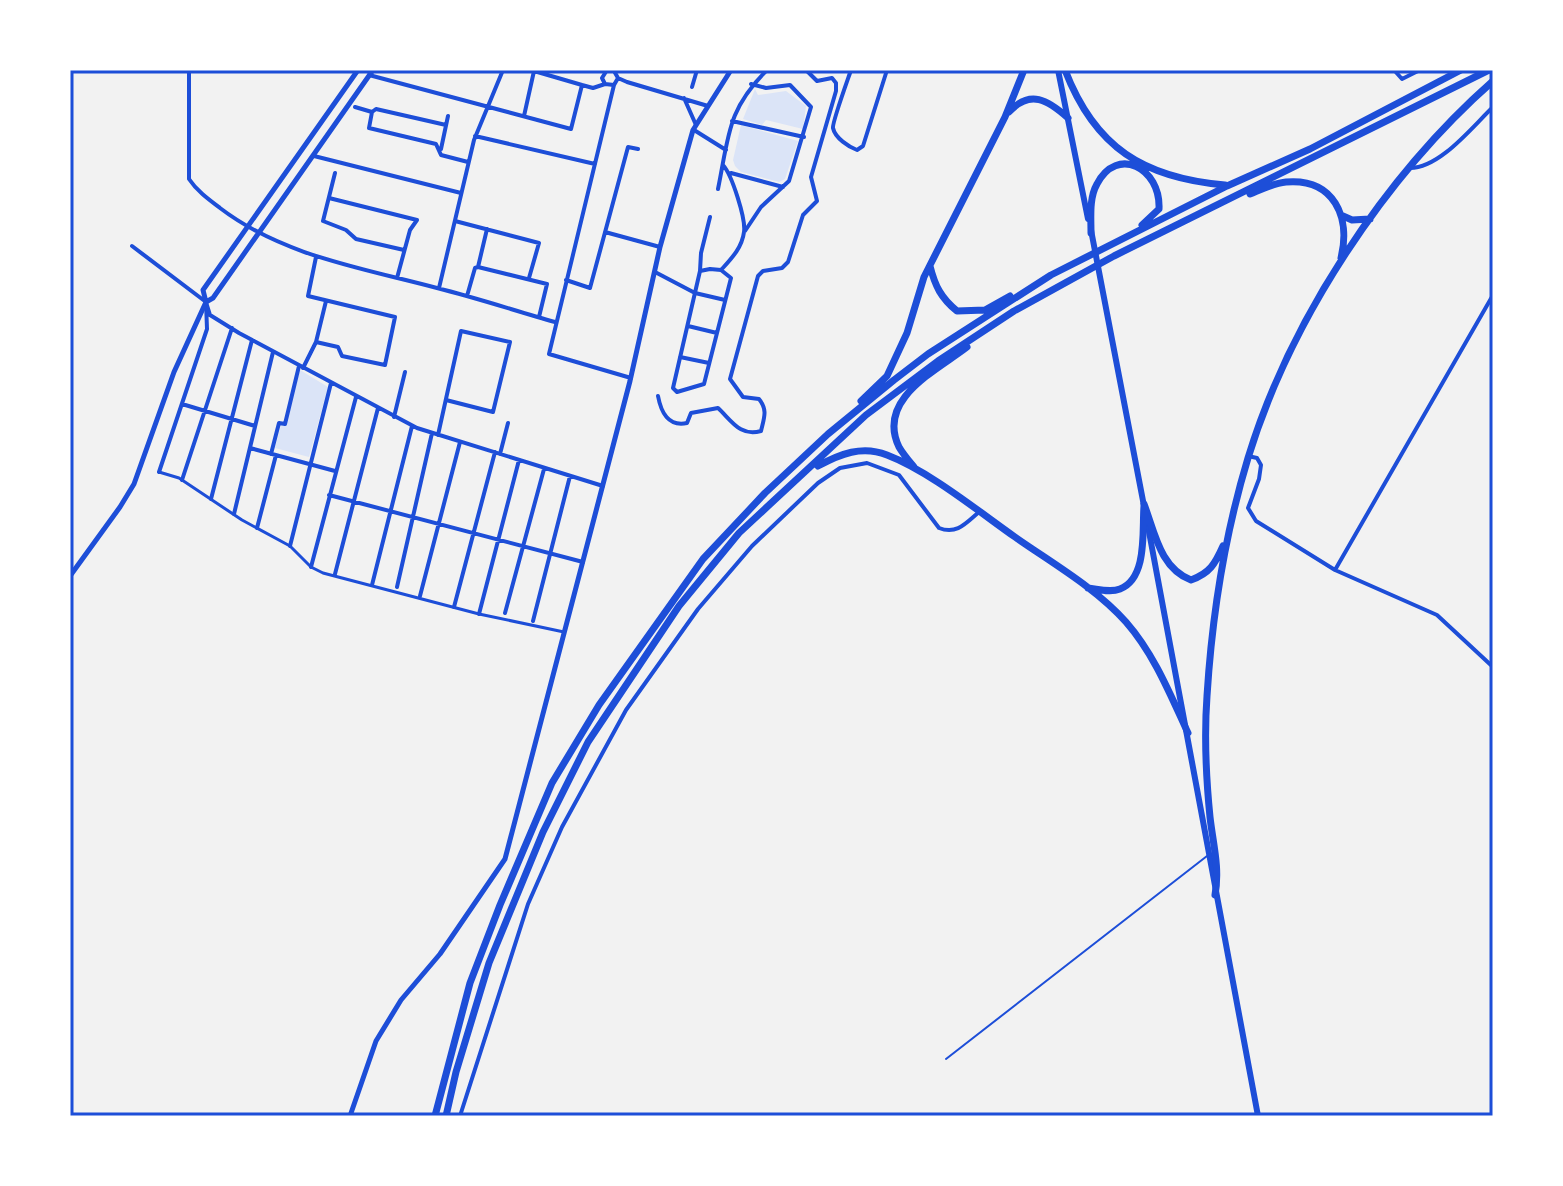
<svg xmlns="http://www.w3.org/2000/svg" width="1563" height="1186" font-family="'Noto Sans',sans-serif">
<style>
.green{fill:#dbe4f7}
.lines{fill:none;stroke-linecap:round;stroke-linejoin:round}
.service{stroke:#1d4ed8;stroke-width:2}
.pedestrian{stroke:#1d4ed8;stroke-width:3}
.minor{stroke:#1d4ed8;stroke-width:4}
.tertiary{stroke:#1d4ed8;stroke-width:5}
.secondary{stroke:#1d4ed8;stroke-width:6}
.trunk{stroke:#1d4ed8;stroke-width:7}
.neatline{fill:none;stroke:#1d4ed8;stroke-width:3}
</style>
<rect width="100%" height="100%" fill="#f2f2f2"/>
<path class="green" d="M755,89L758,95L786,91L806,106L803,129L766,120L762,125L743,119Z
M741,125L798,141L785,179L779,182L741,172L735,166L733,160Z
M300,370L328,387L309,457L275,448L281,425L285,426Z"/>
<g class="lines">
<path class="service" d="M946,1059L1207,856"/>
<path class="pedestrian" d="M159,472L179,478L242,520L290,546L311,567L323,573L479,614L564,632"/>
<path class="minor" d="M189,70V179C197,191 208,199 220,208C283,256 362,268 437,288C477,298 516,311 555,322
M465,70H473
M607,70L614,71L618,78L627,82L708,106
M607,70L602,78L605,84L614,85L618,78
M851,70C848,79 832,123 833,128C835,138 849,147 857,150L863,146L887,70
M1394,70L1402,79L1420,70
M369,75L571,129L582,85L534,71L524,116
M582,85L593,88L605,84
M614,85L549,354L631,378
M692,87L697,70
M684,98L696,125
M355,107L372,112L369,128L436,144L441,155L468,162
M372,112L376,109L446,125
M732,121L804,137
M694,130L726,150
M475,136L595,164
M441,149L448,116
M314,156L461,193
M1410,168C1440,168 1472,127 1493,107
M335,173L323,221L346,230L356,239L404,250
M731,173L783,187
M718,189C729,135 727,110 767,70
M329,198L417,220L410,230L397,278
M455,221L539,243L529,278
M487,229L478,267L547,284L539,317
M745,231L761,207L789,181L811,107L790,85L766,88L751,84
M605,232L660,247
M132,246L206,302L207,329L159,472
M316,257L308,296L395,317L385,365L342,356L338,347L316,342L326,301
M710,269L721,270L731,278L704,384L677,392L673,388L700,271Z
M721,270C731,259 742,248 744,232C746,219 732,175 723,165
M700,271L701,253L710,217
M655,272L695,293L725,300
M566,280L590,288L628,147L638,149
M439,288L474,140L503,70
M467,296L475,268L478,267
M206,302L210,315L239,333L417,428L603,486
M688,326L717,333
M680,357L709,363
M303,368L316,342
M658,396C661,412 668,427 687,423L691,413L718,408C732,421 740,437 761,431C764,418 768,410 759,399L743,397L730,379L758,276L763,271L782,268L788,262L803,215L817,201L811,177L836,91V83L832,78L817,81L806,70
M182,404L255,426
M394,417L405,372
M438,435L461,331L510,342L493,412L446,400
M250,448L335,471
M271,454L279,423L285,424L299,366
M500,454L508,423
M1248,456L1257,458L1261,465L1259,479L1248,508L1256,521L1335,570L1437,615L1493,667
M182,480L232,328
M329,495L583,562
M211,499L252,340
M234,514L273,352
M257,528L276,455
M290,546L331,383
M311,567L356,397
M1335,570L1493,295
M335,574L378,408
M372,585L412,426
M397,587L432,433
M420,596L460,442
M454,607L495,452
M505,613L544,469
M479,614L519,460
M533,621L570,476
M460,1116L528,904L562,827L626,710L698,609L752,546L818,483L840,468L867,463L899,475L939,528C957,535 966,523 979,512"/>
<path class="tertiary" d="M206,302L203,290L358,70
M70,576L120,507L134,484L174,372L206,302L213,298L373,70
M350,1116L376,1041L401,1000L440,954L505,859L630,381L660,247L693,130L731,70"/>
<path class="secondary" d="M1058,70L1088,219
M1091,230L1144,506
M1147,521L1258,1116"/>
<path class="trunk" d="M1065,70C1095,148 1144,178 1225,185
M1009,112C1030,89 1048,100 1068,118
M1250,194C1260,190 1274,183 1286,182C1334,178 1351,217 1341,258
M1343,216L1352,220L1370,219
M1091,233C1091,217 1089,198 1097,184C1117,145 1161,168 1159,209L1142,225
M930,266C935,286 941,298 957,311L985,310L1010,296
M861,401L887,376L907,333L924,277L1005,117L1024,70
M818,466C840,454 862,445 887,455C929,471 978,511 1015,537C1052,563 1096,588 1126,622C1154,654 1170,694 1188,733
M914,467C909,461 903,454 899,447C876,399 936,371 967,347
M1144,504C1155,533 1160,568 1191,580C1210,573 1215,564 1223,546
M1088,588C1098,589 1110,593 1120,589C1148,578 1142,530 1144,506
M1215,895C1220,868 1213,844 1210,817C1206,777 1204,737 1207,696C1212,616 1225,534 1248,458C1290,320 1385,176 1493,81
M435,1116L470,983L500,905L552,783L599,705L703,559L765,493L828,434L894,380L928,354L1051,275L1227,186L1310,149L1461,70
M446,1116L456,1072L489,963L543,832L588,742L679,606L739,533L866,415L938,361L1014,311L1114,256L1489,70"/>
</g>
<rect width="1563" height="1186" fill="none" stroke="#ffffff" stroke-width="144"/>
<rect x="72" y="72" width="1419" height="1042" class="neatline"/>
</svg>
